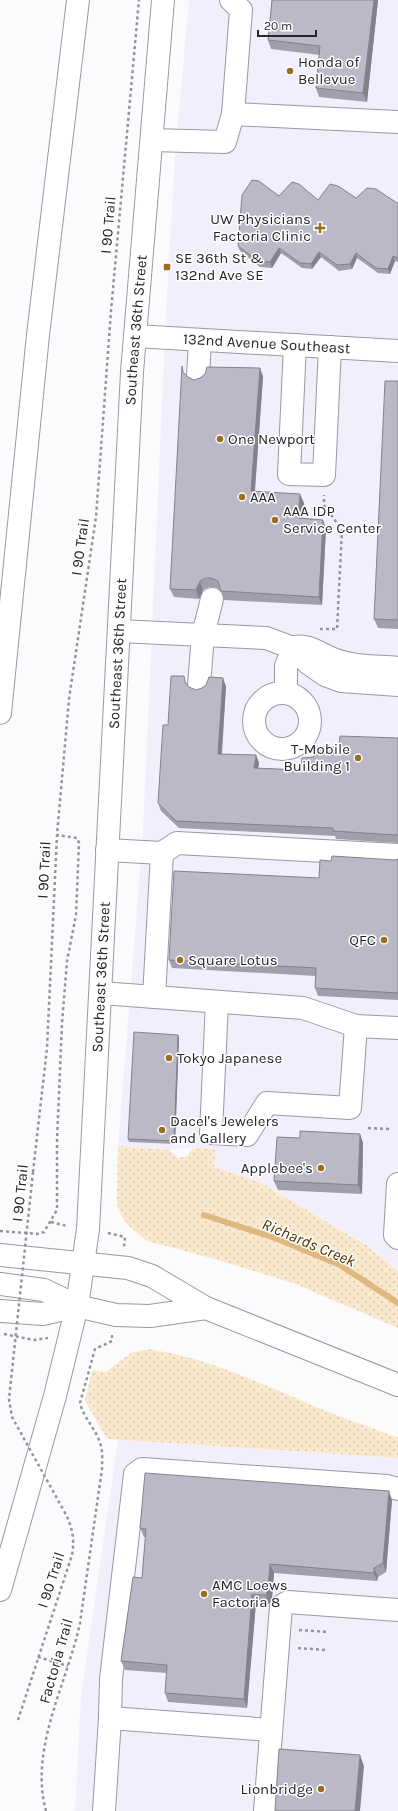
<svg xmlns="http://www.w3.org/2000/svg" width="398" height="1811" font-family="Karla,sans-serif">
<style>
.built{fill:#f2effd}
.grass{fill:url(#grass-dots)}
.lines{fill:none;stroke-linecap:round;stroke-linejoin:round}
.stream{stroke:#ddb880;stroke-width:6}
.minor-casing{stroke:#9b98a6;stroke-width:24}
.major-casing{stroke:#9b98a6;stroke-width:24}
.highway-casing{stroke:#9b98a6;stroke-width:24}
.path{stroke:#959498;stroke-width:2.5;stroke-dasharray:3 3;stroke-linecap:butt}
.minor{stroke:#fff;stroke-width:22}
.major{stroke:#fff;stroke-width:22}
.highway{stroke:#fff;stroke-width:22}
.path-bridge{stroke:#959498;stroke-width:2.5;stroke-dasharray:3 3;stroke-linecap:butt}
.wall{fill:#a19fab}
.shaded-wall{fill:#83828b}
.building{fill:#bbb9c7;stroke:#83828b}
.poi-dot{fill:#9a6e1d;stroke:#fff;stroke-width:1.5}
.labels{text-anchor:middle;stroke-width:3;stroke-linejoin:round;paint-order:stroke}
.poi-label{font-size:15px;fill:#26252b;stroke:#fff;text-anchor:start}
.street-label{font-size:15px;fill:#26252b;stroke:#fff}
.water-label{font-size:16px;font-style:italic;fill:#4a3102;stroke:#fff}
</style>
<defs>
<pattern id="grass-dots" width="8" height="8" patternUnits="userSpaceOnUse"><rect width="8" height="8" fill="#fae8cd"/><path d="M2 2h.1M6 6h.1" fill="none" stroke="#d6c7b0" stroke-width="1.8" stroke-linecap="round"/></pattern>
</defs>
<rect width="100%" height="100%" fill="#fbfafd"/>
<path class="built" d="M189,0H398V1270L368,1245L259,1182L214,1167L199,1147L169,1150L118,1146L143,834L166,313L175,156Z
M118,1440L398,1458V1811H75L81,1697Z"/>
<path class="grass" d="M118,1146L169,1150L178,1158L187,1156L192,1149L199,1147L215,1150L214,1167L259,1182L368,1246L398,1271V1328L293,1283L211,1258L147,1241L130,1227L122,1217L118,1208L117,1198Z
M148,1349C224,1360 289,1399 361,1424C373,1428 385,1434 398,1437V1458L107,1439L85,1401L92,1370L106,1372L131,1353Z"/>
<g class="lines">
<path class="stream" d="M204,1215L275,1238L340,1265L398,1303"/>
<defs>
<g id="minor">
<path d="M231,0L241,10L233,114L398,122"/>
<path d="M152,140L225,142L233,114"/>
<path id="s1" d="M135,336L398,351"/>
<path d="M295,345L289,474L324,475L330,347"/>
<path d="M198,376L200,340"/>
<path d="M119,631L266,638L293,648L308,663L325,675L341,681L398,685"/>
<path d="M294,647C309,644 320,654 333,659C353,667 377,666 398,668"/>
<path d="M199,685L203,635L212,599"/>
<path d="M286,693V666L293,648"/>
<circle cx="282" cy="721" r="28"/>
<path d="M107,850L162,853L154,997"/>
<path d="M162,853L177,843L398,855"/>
<path d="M101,993L303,1008L356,1026L398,1028"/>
<path d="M217,1002L211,1133L247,1135L267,1103L350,1108L356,1026"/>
<path d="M398,1184L395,1235L398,1238"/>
<path d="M110,1718L111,1679L135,1474L142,1469L387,1486L398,1489"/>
<path d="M104,1811L110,1718L271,1730"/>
<path d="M265,1811L281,1606L288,1602L398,1610"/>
</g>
<g id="major">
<path d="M0,1255L128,1268L152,1276L206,1308L398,1385"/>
<path d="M0,1284L44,1290L77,1306L116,1315L150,1316L206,1308"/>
<path id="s2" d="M77,1306L88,1229L132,372L163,0"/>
<path d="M0,1311L43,1314L77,1306"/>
</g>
<path id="highway" d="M0,713L38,335L78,0
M0,1590L55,1396L77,1306"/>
</defs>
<use href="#minor" class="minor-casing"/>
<use href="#major" class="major-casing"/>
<use href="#highway" class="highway-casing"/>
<path class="path" d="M320,629H337L342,530L324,505V495
M368,1128L391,1129
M33,1172L47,1048L57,835L69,699L96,517L111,311L139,0
M51,1222L67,1226
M0,1231L39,1234L44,1232L57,1210V1141L62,1023L67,961L76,915L79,843L77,838L57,835
M108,1233L125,1237L124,1247
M4,1334L34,1340L48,1338
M299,1630L328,1632
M298,1648L326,1650
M38,1657L68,1666
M18,1720L72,1555C75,1539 72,1525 64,1511
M46,1811C29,1748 67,1684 80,1623L102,1469C102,1462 103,1454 101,1446C97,1430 84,1419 80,1403L95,1349L112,1341V1335"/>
<use href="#minor" class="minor"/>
<use href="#major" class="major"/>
<use href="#highway" class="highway"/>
<path class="path-bridge" d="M33,1172L9,1399L12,1417L64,1511"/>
</g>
<path class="wall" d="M272,0H378L367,102L319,97L316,88L320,55L271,49L268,40Z
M279,196L318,200L356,198L397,203H398V262L395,261L390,274L378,273L357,258L352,269L339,271L321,257L312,269L302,268L281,253L272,268L260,267L240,251L238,246Z
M260,368L263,377L255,492L304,503L302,518L326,528L322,605L224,600L221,590L215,587H209L203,590L199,599L174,597L170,589L185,374L188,377L194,380Z
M398,381V629L378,628L374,619Z
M226,686L222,754L256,755L259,763L258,768L301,770L314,757L339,747L398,738V843L336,839L335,836L179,828L161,811L158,803L168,725L189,687L196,690Z
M398,859V1000L318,996L315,988L316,976L172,968L169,960L319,878L331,861L395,860Z
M179,1038L175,1144L129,1142L128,1139Z
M360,1134L363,1143L362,1194L278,1190L274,1181L300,1138Z
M392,1500L386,1572L378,1577L377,1581L274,1573L272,1598L269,1604L256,1603L247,1708L168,1702L165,1693L167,1673L125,1670L121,1661L142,1578L146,1537H144L140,1528Z"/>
<path class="shaded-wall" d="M374,0H378L367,102L363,93Z
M279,248L281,253L272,268L270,262Z
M319,252L321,257L312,269L311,264Z
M356,253L357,258L352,269L350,264Z
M393,256L395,261L390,274L388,269Z
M260,368L263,377L254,500L251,491Z
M300,494L304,503L301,527L298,518Z
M323,520L326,528L322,605L319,597Z
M200,581L203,590L199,599L196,590Z
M223,678L226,686L221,762L218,754Z
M256,755L259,763L257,776L254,768Z
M178,1035L179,1038L175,1144L174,1141Z
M360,1134L363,1143L362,1194L358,1185Z
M389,1491L392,1500L386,1572L383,1563Z
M270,1564L274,1573L272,1598L269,1604L266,1595Z
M374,1568L378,1577L377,1581L374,1573Z
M252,1594L256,1603L247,1708L244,1699Z
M360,1755L364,1766L360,1811H355Z"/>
<path class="building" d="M272,0H374L363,93L316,88L320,46L268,40Z
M252,180L259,181L279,196L292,182L299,184L318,200L330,184L338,186L356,198L367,188L376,189L397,203H398V258L393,256L388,269L376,268L356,253L350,264L337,265L319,252L311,264L300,263L279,248L270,262L258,261L238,246L242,195Z
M182,366L183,372L188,377L194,380L200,378L205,374L207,367L260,368L251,491L300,494L298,518L323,520L319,597L221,591L218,581L211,578H206L200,581L196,590L170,589Z
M385,381H398V620L374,619Z
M171,676H184L185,682L189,687L196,690L202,688L206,685L209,677L223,678L218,754L256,755L254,768L301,770L302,758L314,757L315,747H339L340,736L398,738V835H396L333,831V828L176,821L158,803L163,725H168Z
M332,856L395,860L398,859V993L315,988L316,968L169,960L174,871L319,878L320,860L331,861Z
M134,1032L178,1035L174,1141L128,1139Z
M300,1131L360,1134L358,1185L274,1181L277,1137L300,1138Z
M145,1473L389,1491L383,1563L374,1568V1573L270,1564L268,1589L266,1595L252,1594L244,1699L165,1693L167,1665L121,1661L133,1577L142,1578L146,1529L140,1528Z
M279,1749L360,1755L355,1811H275Z"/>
<g class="poi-dot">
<circle cx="290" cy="71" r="4"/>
<path d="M318 222h4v4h4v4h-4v4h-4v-4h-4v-4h4z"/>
<rect x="163" y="263" width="8" height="8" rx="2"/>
<circle cx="220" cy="439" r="4"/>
<circle cx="242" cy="497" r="4"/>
<circle cx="275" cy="520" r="4"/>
<circle cx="358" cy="758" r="4"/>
<circle cx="384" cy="940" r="4"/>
<circle cx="180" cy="960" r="4"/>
<circle cx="169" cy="1058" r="4"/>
<circle cx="162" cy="1130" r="4"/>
<circle cx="321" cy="1168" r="4"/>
<circle cx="204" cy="1594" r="4"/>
<circle cx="321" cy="1789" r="4"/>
</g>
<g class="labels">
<g class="poi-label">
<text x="298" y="67">Honda of<tspan x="298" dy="17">Bellevue</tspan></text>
<text x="311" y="224" text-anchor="end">UW Physicians<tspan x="311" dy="17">Factoria Clinic</tspan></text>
<text x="175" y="263">SE 36th St &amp;<tspan x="175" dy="17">132nd Ave SE</tspan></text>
<text x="228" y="444">One Newport</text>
<text x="250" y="502">AAA</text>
<text x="283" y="516">AAA IDP<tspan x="283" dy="17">Service Center</tspan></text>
<text x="350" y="754" text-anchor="end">T-Mobile<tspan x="350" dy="17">Building 1</tspan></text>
<text x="376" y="945" text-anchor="end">QFC</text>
<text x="188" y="965">Square Lotus</text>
<text x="177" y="1063">Tokyo Japanese</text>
<text x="170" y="1126">Dacel's Jewelers<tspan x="170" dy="17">and Gallery</tspan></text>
<text x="313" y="1173" text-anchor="end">Applebee's</text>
<text x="212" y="1590">AMC Loews<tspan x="212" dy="17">Factoria 8</tspan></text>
<text x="313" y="1794" text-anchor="end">Lionbridge</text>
</g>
<g class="street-label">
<text transform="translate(108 225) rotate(-85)" y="5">I 90 Trail</text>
<text dy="5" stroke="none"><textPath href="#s2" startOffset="978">Southeast 36th Street</textPath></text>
<text dy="5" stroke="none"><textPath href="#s1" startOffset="132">132nd Avenue Southeast</textPath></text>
<text transform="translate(80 547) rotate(-82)" y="5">I 90 Trail</text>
<text dy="5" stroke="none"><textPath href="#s2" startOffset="654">Southeast 36th Street</textPath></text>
<text transform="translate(44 870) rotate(-87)" y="5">I 90 Trail</text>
<text dy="5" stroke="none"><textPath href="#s2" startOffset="330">Southeast 36th Street</textPath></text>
<text transform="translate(20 1193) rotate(-84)" y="5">I 90 Trail</text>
<text transform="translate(51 1580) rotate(-72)" y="5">I 90 Trail</text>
<text transform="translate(56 1661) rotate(-74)" y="5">Factoria Trail</text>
</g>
<g class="water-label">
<text transform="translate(309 1242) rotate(23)" y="6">Richards Creek</text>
</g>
</g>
<path d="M258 30v6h58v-6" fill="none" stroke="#26252b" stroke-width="2"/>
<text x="264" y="30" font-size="12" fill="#26252b" stroke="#ffffff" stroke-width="3" paint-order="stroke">20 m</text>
</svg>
